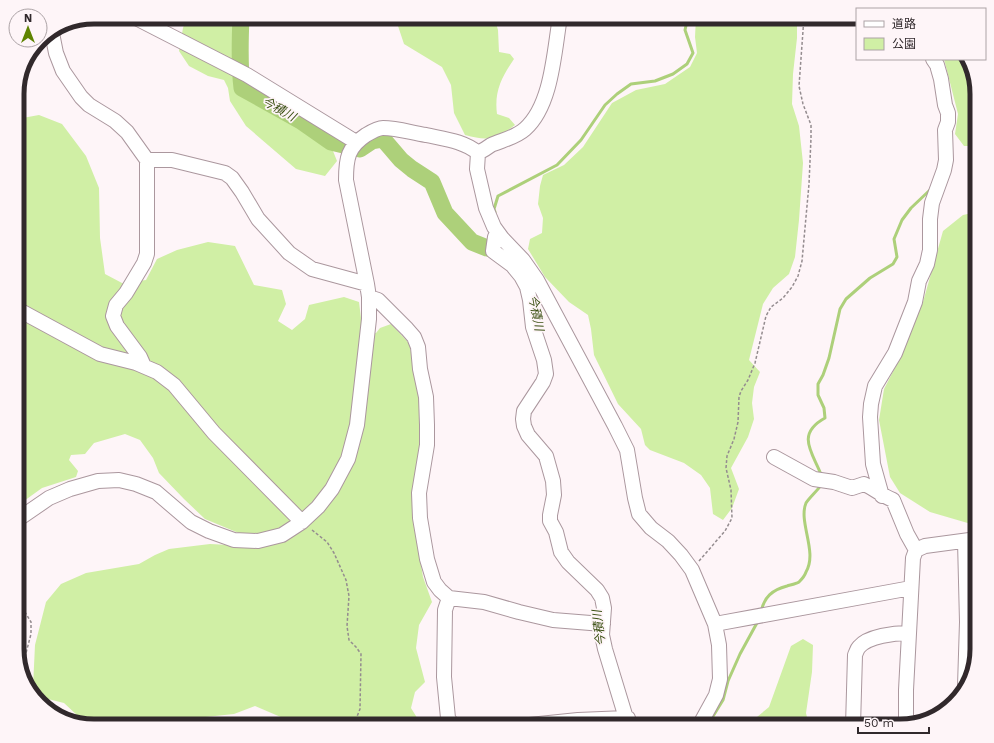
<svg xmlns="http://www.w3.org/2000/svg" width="994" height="743" font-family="'Work Sans','Noto Sans JP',sans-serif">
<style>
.green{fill:#d0efa5}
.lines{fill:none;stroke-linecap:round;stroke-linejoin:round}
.stream{stroke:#add07a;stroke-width:3}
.river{stroke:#add07a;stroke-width:17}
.minor-casing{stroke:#ab979e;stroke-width:16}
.path{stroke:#948c8f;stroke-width:1.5;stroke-dasharray:3 2;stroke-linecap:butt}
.minor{stroke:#fff;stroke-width:14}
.labels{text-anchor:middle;stroke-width:3.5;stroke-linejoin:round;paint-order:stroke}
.water-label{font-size:12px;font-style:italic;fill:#3a4f12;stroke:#fef5f8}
.rim{fill:none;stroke:#31292c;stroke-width:5}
</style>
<rect width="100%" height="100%" fill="#fef5f8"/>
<path class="green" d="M187,17H236L235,22L238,58L237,88L329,141L337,161L325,176L296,169L246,126L230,101L228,88L224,80L208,76L189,66L179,51L183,28Z
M395,17H494L498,30L499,52L510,54L514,59C502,77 494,91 497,114L509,118L515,125C495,140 488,141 465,135L454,113L451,85L442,67L404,44Z
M696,17H797V38L793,74L792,104L799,126L803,163L799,220L795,257L789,274L773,288L763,304L749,360L760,372L754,387L752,403L754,419L748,437L731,468L739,489L732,508L723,520L713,514L710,488L701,475L684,463L650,450L645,445L641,429L618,404L594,355L591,329L588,315L569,302L545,277L528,249L530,239L542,233L543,218L538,204L540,186L543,175L564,165L583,147L612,103L636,90L665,84L690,67L697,53L695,37Z
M944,59H969L977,93V146H964L955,134L958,114Z
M39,115L62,124L86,156L99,188L100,238L105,274L122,283L146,280L157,259L177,250L208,242L235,246L254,285L282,290L286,304L278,321L292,330L305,319L309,305L344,297L359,302L363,334L376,333L380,328L391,324L409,343L418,384L422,422L414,520L423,577L432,602L419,625L416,648L425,682L415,692L411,708L419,721L429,726H284L283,718L255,706L234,714L196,718L191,726H93L82,722L79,717L64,703L40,697L33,687L35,645L46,602L61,584L86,573L139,564L155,555L169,549L210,544L229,545L241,534L205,519L184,499L159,473L153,458L140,440L125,434L94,443L85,454L71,455L69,460L78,471L76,477L42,488L17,506V119Z
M977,212V524H971L930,512L900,493L890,477L879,420L884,389L901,356L923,302L943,231L963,215Z
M803,639L813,645L812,672L806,713L809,726H746L769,707L791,646Z"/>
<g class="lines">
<path class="stream" d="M495,212L494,209L498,196L557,165L581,140L605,105L617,94L631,84L655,81L673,74L687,64L693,53L685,30L688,17
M822,477C814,454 794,435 825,418L824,408L818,395V384L823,375L829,358L840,309L846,299L870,278L893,264L897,257L894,239L902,220L911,208L931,189
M761,612C764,597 772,590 787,586C790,585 796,584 799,582C801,580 805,575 806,572C818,552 798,522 806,503C809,498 818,490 822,484
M707,726L723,700L728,681L740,654L758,621"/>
<path class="river" d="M241,17C240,40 239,64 242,88L301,121L331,142L360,149L372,141L383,139L401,160L412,169L432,182L445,213L472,242L487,248L501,251L508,256"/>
<defs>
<path id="minor" d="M134,17L247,75L356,142
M52,33L56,53L63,71L81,97L89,105L115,121L127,132L147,160V254L144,263L126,293L116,305L113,316L117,326L140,357L144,366
M478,153L477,169L486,208L494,227L502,238L523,260L537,280L615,426L627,450L635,498L639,514L651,528L668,541L681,555L692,570L715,624L719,645L720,679L716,695L699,726
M478,153C482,151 487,148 491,145C502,140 515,138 525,129C552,105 554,52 560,17
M147,160H172L225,173L232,178L242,192L258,219L289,253L312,269L367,284
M498,233L495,237L493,251L512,265L521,276L527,287L530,300L533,327L544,360L546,374L543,382L524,411L523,419L524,426L528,435L546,456L553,481L554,495L550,515V521L556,532L561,552L568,562L597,590L602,598L604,608L602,635L605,649L626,718
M369,297L378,300L407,329L414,337L418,347L420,369L426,397L427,425V445L419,493L420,518L427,559L434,582L440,590L449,598L484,602L519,612L553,620L603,624
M17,309L100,354L136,363L157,372L174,385L214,433L302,522
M774,457L814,479L834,482L852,488L864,484C875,489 881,495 893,500L907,534L916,550
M882,496L873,464L870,417L871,404L875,386L895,353L915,302L919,281L927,264L930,250V219L932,203L944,170L946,160L945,130L948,122V113L945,105L941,79L937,65L933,59
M17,520L49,498L70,489L98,481L119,480L136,484L156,492L191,522L209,531L234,540L258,541L282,535L302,522L318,507L332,489L348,459L357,425L369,319V297L367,284L346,180C346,158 348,147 366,135C371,132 378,128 383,128C398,128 412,133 426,135C444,139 464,141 478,153
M449,598L445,610L444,677L448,718L453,726
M715,624L911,588
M965,686L967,622L965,541
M906,725V690L913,558L916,550L925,546L977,539
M520,726L578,720L626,718H628L629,725
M853,726L855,655C856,653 857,649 859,647C868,636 895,633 908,633"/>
</defs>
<use href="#minor" class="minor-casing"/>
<path class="path" d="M312,530L327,542L334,553L346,580L349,596L347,626L349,640L356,647L361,654L360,709L356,719L349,726
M699,561L725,531L732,518L731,490L726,468L727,456L734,439L738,422L739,397L741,391L748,380L755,363L766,316L771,307L783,298L792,287L798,276L802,261L809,184L811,138V125L803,104L799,86L804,17
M17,599L31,622V634L26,653L23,675"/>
<use href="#minor" class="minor"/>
</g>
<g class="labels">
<g class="water-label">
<text transform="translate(279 109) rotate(29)" y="4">今積川</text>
<text transform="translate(536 313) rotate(79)" y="4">今積川</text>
<text transform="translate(599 628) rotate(-97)" y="4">今積川</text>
</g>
</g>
<path d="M0 0H994V743H0ZM94 24H900A70 70 0 0 1 970 94V649A70 70 0 0 1 900 719H94A70 70 0 0 1 24 649V94A70 70 0 0 1 94 24Z" fill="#fef5f8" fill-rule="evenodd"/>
<path class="rim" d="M94 24H900A70 70 0 0 1 970 94V649A70 70 0 0 1 900 719H94A70 70 0 0 1 24 649V94A70 70 0 0 1 94 24Z"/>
<rect x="856" y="8" width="130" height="52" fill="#fef5f8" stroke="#aca3a6"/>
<rect x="864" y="21" width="20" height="6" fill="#ffffff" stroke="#aca3a6"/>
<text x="892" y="28" font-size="12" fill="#31292c">道路</text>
<rect x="864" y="38" width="20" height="12" fill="#d0efa5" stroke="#aca3a6"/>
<text x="892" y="48" font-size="12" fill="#31292c">公園</text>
<g transform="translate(28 28)"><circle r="19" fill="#fef5f8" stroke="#aca3a6"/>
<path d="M0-3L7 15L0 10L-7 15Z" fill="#5e8300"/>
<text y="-6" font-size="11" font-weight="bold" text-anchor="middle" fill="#31292c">N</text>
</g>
<path d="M858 727v6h71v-6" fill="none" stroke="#31292c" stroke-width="2"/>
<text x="864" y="727" font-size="12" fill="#31292c" stroke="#fef5f8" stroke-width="3" paint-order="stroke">50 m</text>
</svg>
